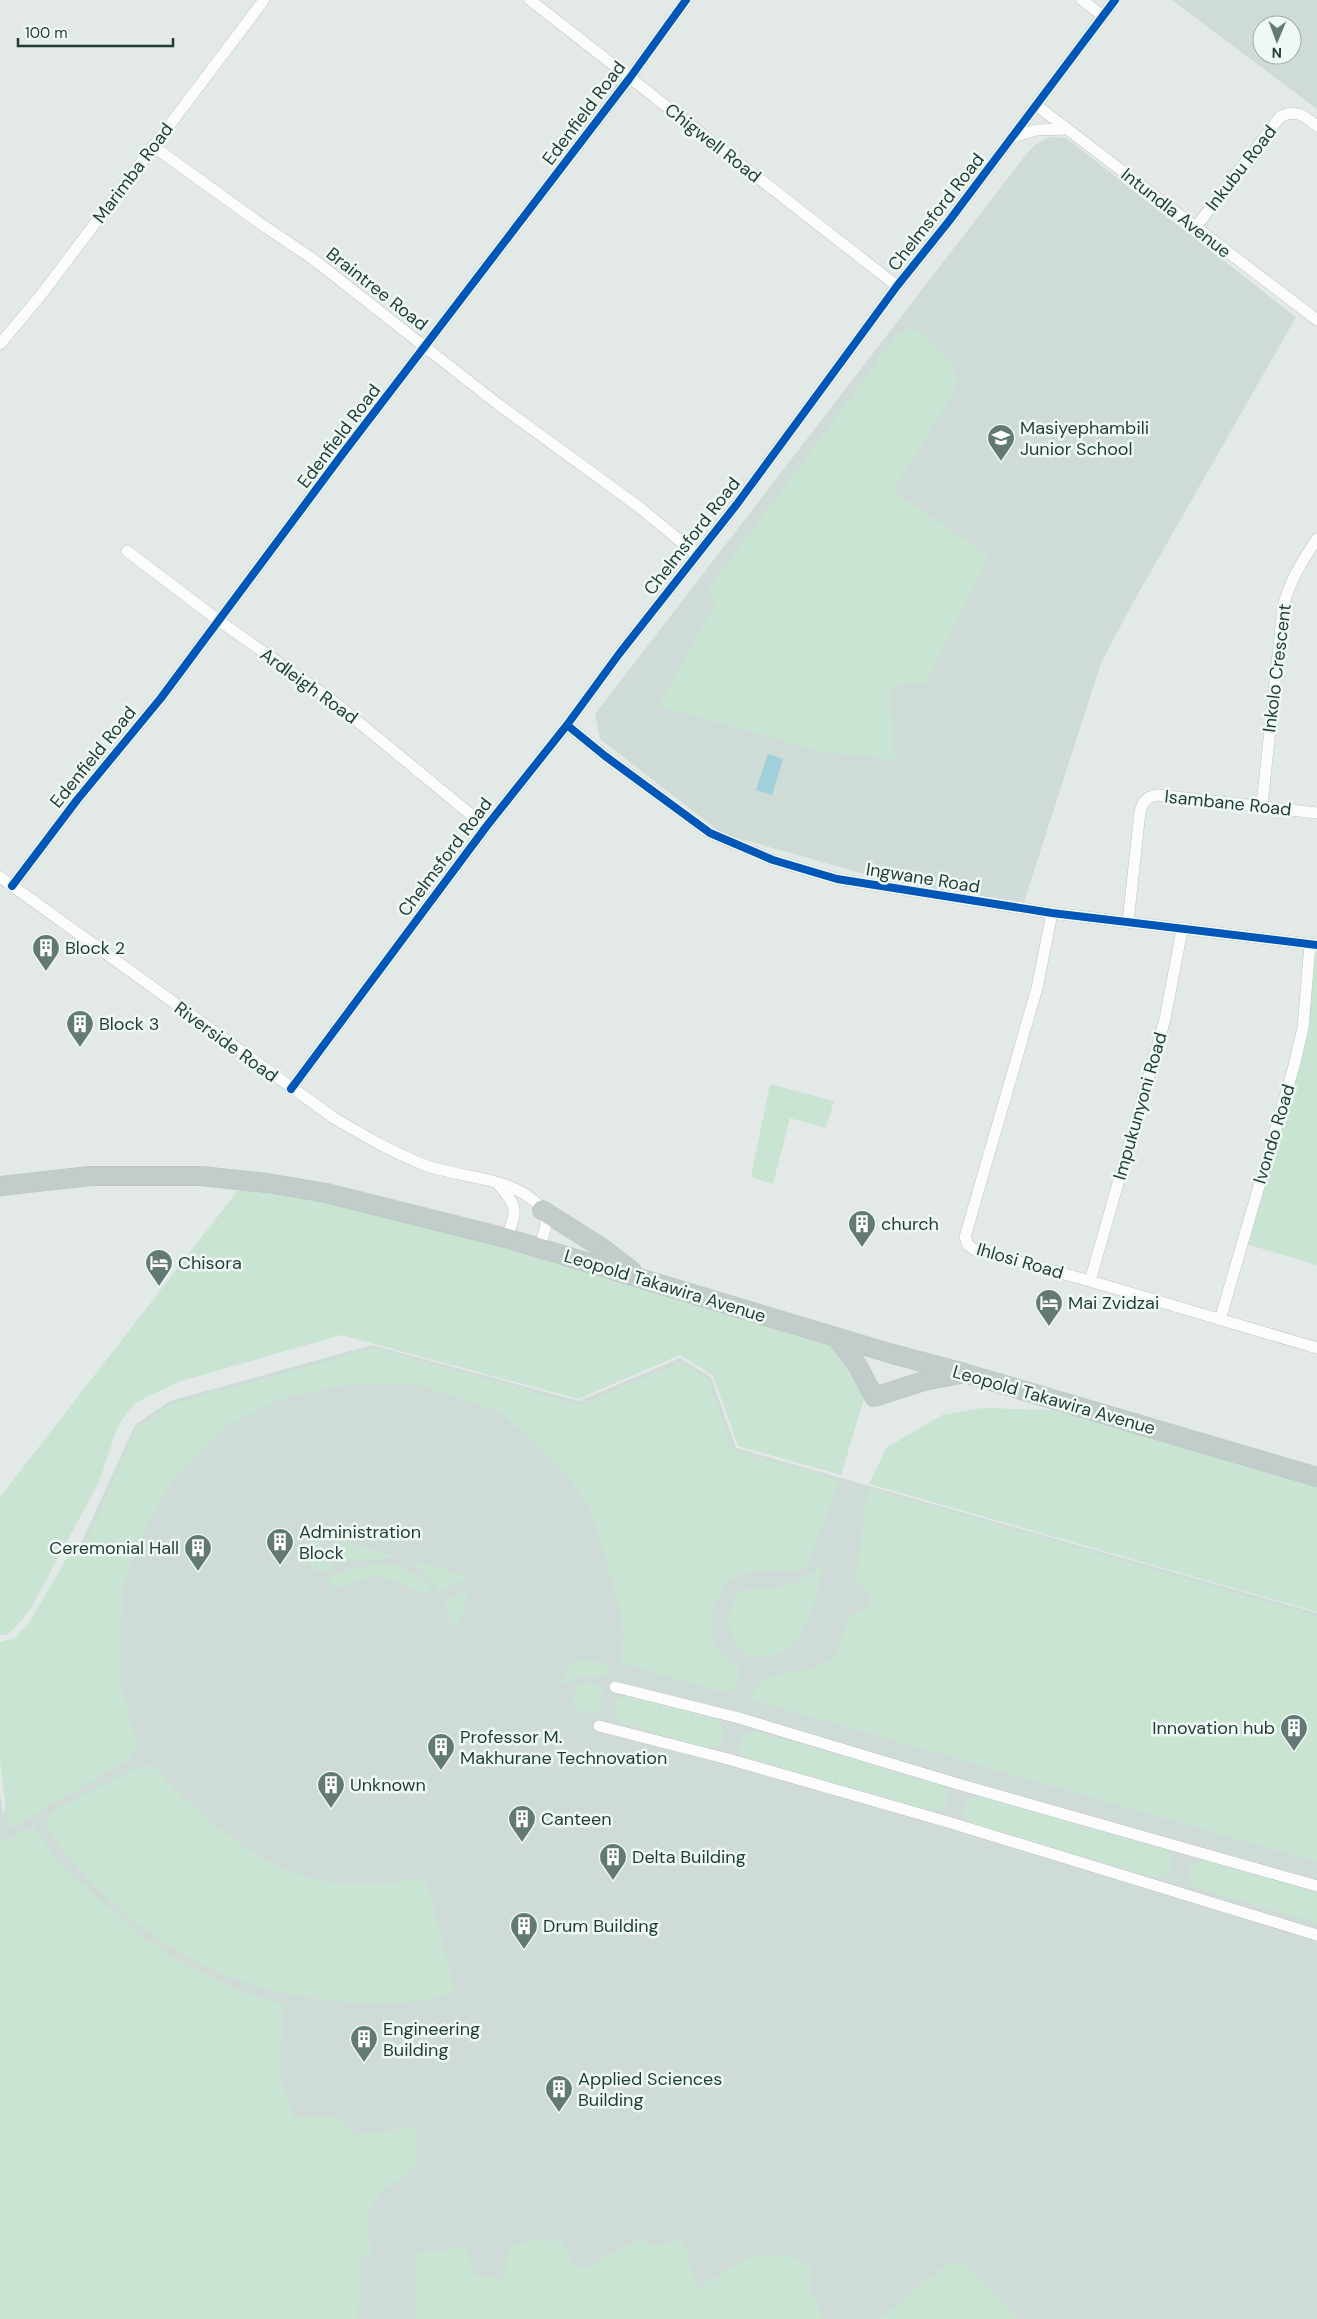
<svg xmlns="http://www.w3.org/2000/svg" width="1317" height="2319" font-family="'DM Sans',sans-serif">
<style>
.built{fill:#cfdbd6;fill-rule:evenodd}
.green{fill:#cae4d3}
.water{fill:#9fd0db}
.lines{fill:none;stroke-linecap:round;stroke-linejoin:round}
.minor-casing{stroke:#bfc6c3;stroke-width:12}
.trunk-casing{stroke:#bbc5c3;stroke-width:20}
.minor{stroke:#fbfcfb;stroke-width:11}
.trunk{stroke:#c2ccca;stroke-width:19}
.cycleway-casing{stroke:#f0f8f4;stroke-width:11}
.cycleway{stroke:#0057b8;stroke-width:8}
.labels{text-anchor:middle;stroke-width:5;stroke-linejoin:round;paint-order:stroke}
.street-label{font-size:18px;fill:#1f3d36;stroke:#f0f8f4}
.poi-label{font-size:18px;fill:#1f3d36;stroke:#f0f8f4;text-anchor:start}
</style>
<rect width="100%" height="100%" fill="#e2e9e6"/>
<path class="built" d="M1172,0H1317V109ZM1262,25H1292V55H1262Z
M1050,137L1066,138L1296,317L1130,608L1101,663L1024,902L896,883L723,834L600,739L595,714L1028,152L1036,144Z
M372,1345L579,1401L680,1358L711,1377L736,1448L1317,1613V2319H47L0,2259V1793L3,1816L57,1596L135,1425L170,1401Z"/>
<path class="green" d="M906,328L919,331L954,364L957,378L955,391L893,491L989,556L925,684L892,685L893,750L898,760L819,751L658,706L715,604L708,590L897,335Z
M1317,952V1265L1246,1244L1297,1067L1311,960Z
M770,1084L834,1101L826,1128L790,1118L773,1184L751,1177Z
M239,1189L321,1200L481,1240L823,1340L841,1350L865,1388L863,1402L841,1475L738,1446L713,1376L680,1355L578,1399L341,1335L178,1382L137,1402L127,1413L118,1426L99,1482L30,1610L14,1629L6,1635H0V1497Z
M374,1348L580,1405L680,1363L708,1379L733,1450L839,1480L809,1562C806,1564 803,1568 800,1569C792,1573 781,1570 773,1570C753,1569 730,1575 720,1594C715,1603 711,1613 711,1624C713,1648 720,1656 740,1669C741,1682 736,1691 723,1692L621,1663L623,1636L619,1606L600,1540L588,1503L555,1461L499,1412L417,1384L344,1385L286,1397L229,1425L198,1452L170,1485L143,1534L125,1577L121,1620L120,1682L136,1742V1749L130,1759L8,1830L0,1761V1642L15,1638L30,1621L68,1556L87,1540L137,1427L172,1404Z
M983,1408L1050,1410L1137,1430L1317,1483V1612L869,1484L886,1448L942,1415Z
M868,1488L1317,1616V1862L752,1700C754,1662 810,1681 831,1658C841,1648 843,1632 847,1619L862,1610L865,1611L871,1596H868L856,1579Z
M314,1536H319L329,1561L334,1565L329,1572C319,1573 312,1570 307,1562Z
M329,1537L397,1557L343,1563L332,1548Z
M404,1558L469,1577L440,1591L421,1570Z
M378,1564C400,1564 420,1572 432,1592C416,1595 407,1584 392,1579C371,1571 352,1584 332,1590L329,1582L330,1577L349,1569Z
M824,1564C818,1585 814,1614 801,1633C766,1686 705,1644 739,1593C754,1585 767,1589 782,1587C799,1585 810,1572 824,1564Z
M471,1586L459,1623L450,1622L449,1609L444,1601Z
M588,1659L610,1667L609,1672L604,1677L576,1678L564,1685L561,1683L570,1665Z
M592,1683L602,1686L604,1690L597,1713L578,1710L572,1701L574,1692L580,1684Z
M632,1694L716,1719L725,1732L723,1741L713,1747L707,1748L623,1724L614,1716C613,1702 619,1697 632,1694Z
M755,1731L943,1785C949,1792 949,1798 946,1806L932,1812L743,1758C737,1750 738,1743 742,1735Z
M144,1764C157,1766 172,1789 183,1798C223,1833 267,1868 320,1880C338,1885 358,1883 377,1882C392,1882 408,1882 423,1878L428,1886L455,1991C404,2015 289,2000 238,1980C205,1968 170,1948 142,1927C109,1903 79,1873 56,1841C53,1837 48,1832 47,1828C45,1822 49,1815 53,1811Z
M979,1796L1167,1850C1173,1857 1173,1862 1170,1871L1156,1878L967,1823C961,1815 962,1808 966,1800Z
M33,1826L58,1861L133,1930L182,1963L237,1990L285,2005L278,2074L294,2117H339L356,2135L415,2127L416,2166C398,2182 372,2193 367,2218C365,2229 371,2246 372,2257H361L358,2319H0V1844Z
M1205,1860L1317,1892V1923L1193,1887C1187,1880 1188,1872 1192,1864Z
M638,2238L653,2247L683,2239L697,2289L747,2258L787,2254L813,2269L811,2292L820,2309L823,2319H415L417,2252L467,2248L475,2276L504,2279L509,2245L538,2240L563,2242L574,2267L586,2268Z
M961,2260L1017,2319H879L939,2270Z"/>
<path class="water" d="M768,754L783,759L772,795L756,790Z"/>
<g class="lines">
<defs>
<path id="minor" d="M530,0L897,286
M1082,0L1103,16
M1036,105L1317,320
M1013,137L1036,130L1067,129
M153,146L258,222L313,259L499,405L639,507L696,554
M1195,228L1280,117C1295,108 1305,116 1317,126
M0,344L41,295L264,0
M127,551L218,620L333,701L486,827
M567,725L605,756L710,833L773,860L837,879L1052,913L1317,945
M1262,805L1283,608C1289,582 1302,561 1317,539
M0,877L334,1118C363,1135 393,1153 425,1165C462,1179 514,1176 541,1208C551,1220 543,1236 539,1248
M12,886L77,800L161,698L344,452L629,79L686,0
M1052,913L1037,988L965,1237L968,1245L975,1250L1090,1281L1317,1348
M1128,922L1140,812C1143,801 1146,797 1158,795L1317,813
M291,1089L486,827L567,725L619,654L737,504L897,286L949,221L1115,0
M498,1184C518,1207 518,1211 506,1238
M1090,1281L1165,1019L1182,930
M1220,1320L1294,1066L1303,1028L1310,944
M615,1687L739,1718L958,1784L1317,1886
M599,1726L728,1759L948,1822L1317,1935"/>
<path id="trunk" d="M0,1186L90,1176H201L267,1183L326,1193L506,1238L889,1353L964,1373L1317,1477
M542,1210L602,1248L632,1271
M836,1337L858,1366L874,1397L924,1381L960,1374"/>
</defs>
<use href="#minor" class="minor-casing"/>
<use href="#trunk" class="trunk-casing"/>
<use href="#minor" class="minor"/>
<use href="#trunk" class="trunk"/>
<defs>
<path id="cycleway" d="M567,725L605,756L710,833L773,860L837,879L1052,913L1317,945
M12,886L77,800L161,698L344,452L629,79L686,0
M291,1089L486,827L567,725L619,654L737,504L897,286L949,221L1115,0"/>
</defs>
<use href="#cycleway" class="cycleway-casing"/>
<use href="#cycleway" class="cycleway"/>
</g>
<defs>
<symbol id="school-pin" viewBox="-11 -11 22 30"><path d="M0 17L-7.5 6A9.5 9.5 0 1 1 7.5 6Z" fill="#637974" stroke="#f0f8f4"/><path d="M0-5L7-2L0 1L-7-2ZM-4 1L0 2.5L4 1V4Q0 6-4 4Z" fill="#fff"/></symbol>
<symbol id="building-pin" viewBox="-11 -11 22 30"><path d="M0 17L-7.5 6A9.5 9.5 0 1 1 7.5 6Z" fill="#637974" stroke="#f0f8f4"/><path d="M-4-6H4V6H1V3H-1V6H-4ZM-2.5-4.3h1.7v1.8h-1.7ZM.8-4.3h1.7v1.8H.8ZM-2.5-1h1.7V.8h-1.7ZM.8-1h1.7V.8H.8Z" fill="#fff"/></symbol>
<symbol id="hotel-pin" viewBox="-11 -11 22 30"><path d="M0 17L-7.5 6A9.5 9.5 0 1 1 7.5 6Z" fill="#637974" stroke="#f0f8f4"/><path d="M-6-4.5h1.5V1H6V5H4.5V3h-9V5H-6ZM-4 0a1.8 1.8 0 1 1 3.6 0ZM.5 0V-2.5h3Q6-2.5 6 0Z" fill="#fff"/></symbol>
</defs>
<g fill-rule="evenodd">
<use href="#school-pin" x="985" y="422" width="32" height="43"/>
<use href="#building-pin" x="30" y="932" width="32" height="43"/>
<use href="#building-pin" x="64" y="1008" width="32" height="43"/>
<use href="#building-pin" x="846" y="1208" width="32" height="43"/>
<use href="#hotel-pin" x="143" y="1247" width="32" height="43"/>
<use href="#hotel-pin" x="1033" y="1287" width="32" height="43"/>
<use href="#building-pin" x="264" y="1526" width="32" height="43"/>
<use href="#building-pin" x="182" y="1532" width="32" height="43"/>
<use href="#building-pin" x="1278" y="1712" width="32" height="43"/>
<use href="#building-pin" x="425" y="1731" width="32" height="43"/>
<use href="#building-pin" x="315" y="1769" width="32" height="43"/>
<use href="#building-pin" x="506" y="1803" width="32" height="43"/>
<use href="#building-pin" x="597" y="1841" width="32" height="43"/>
<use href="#building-pin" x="508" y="1910" width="32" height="43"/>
<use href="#building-pin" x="348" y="2023" width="32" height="43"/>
<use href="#building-pin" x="543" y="2073" width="32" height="43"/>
</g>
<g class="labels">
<g class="street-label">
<text transform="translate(584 113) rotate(-53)" y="6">Edenfield Road</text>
<text transform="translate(713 143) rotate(38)" y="6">Chigwell Road</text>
<text transform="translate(1241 168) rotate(-52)" y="6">Inkubu Road</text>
<text transform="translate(133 173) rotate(-53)" y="6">Marimba Road</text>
<text transform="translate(936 212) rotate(-52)" y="6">Chelmsford Road</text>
<text transform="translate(1176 213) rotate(38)" y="6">Intundla Avenue</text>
<text transform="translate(377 289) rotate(38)" y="6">Braintree Road</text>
<text transform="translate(339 436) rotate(-53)" y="6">Edenfield Road</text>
<text transform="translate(692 536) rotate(-52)" y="6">Chelmsford Road</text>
<text transform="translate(1277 668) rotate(-83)" y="6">Inkolo Crescent</text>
<text transform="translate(309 686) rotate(36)" y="6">Ardleigh Road</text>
<text transform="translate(93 757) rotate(-51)" y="6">Edenfield Road</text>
<text transform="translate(1228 803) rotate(6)" y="6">Isambane Road</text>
<text transform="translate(445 857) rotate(-53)" y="6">Chelmsford Road</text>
<text transform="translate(923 878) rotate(9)" y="6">Ingwane Road</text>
<text transform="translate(226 1042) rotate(36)" y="6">Riverside Road</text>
<text transform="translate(1140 1106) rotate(-74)" y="6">Impukunyoni Road</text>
<text transform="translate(1274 1134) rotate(-73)" y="6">Ivondo Road</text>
<text transform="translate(1020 1261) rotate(16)" y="6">Ihlosi Road</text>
<text transform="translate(665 1286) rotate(17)" y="6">Leopold Takawira Avenue</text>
<text transform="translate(1054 1400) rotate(16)" y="6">Leopold Takawira Avenue</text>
</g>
<g class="poi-label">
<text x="1020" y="434">Masiyephambili<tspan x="1020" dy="21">Junior School</tspan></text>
<text x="65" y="954">Block 2</text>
<text x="99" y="1030">Block 3</text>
<text x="881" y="1230">church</text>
<text x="178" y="1269">Chisora</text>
<text x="1068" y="1309">Mai Zvidzai</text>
<text x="299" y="1538">Administration<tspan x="299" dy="21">Block</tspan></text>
<text x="179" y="1554" text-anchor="end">Ceremonial Hall</text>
<text x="1275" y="1734" text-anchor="end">Innovation hub</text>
<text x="460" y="1743">Professor M.<tspan x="460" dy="21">Makhurane Technovation</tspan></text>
<text x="350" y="1791">Unknown</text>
<text x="541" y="1825">Canteen</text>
<text x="632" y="1863">Delta Building</text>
<text x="543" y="1932">Drum Building</text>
<text x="383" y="2035">Engineering<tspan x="383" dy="21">Building</tspan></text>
<text x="578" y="2085">Applied Sciences<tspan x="578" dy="21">Building</tspan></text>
</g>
</g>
<g transform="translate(1277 40) rotate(181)"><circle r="24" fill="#f0f8f4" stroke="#9cada8"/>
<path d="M0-4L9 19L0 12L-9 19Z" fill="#637974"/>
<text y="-8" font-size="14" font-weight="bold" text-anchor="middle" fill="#1f3d36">N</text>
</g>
<path d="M18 38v8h155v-8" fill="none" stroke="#1f3d36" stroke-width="2.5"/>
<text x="25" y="38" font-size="15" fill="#1f3d36" stroke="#f0f8f4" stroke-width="4" paint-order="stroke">100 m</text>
</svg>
